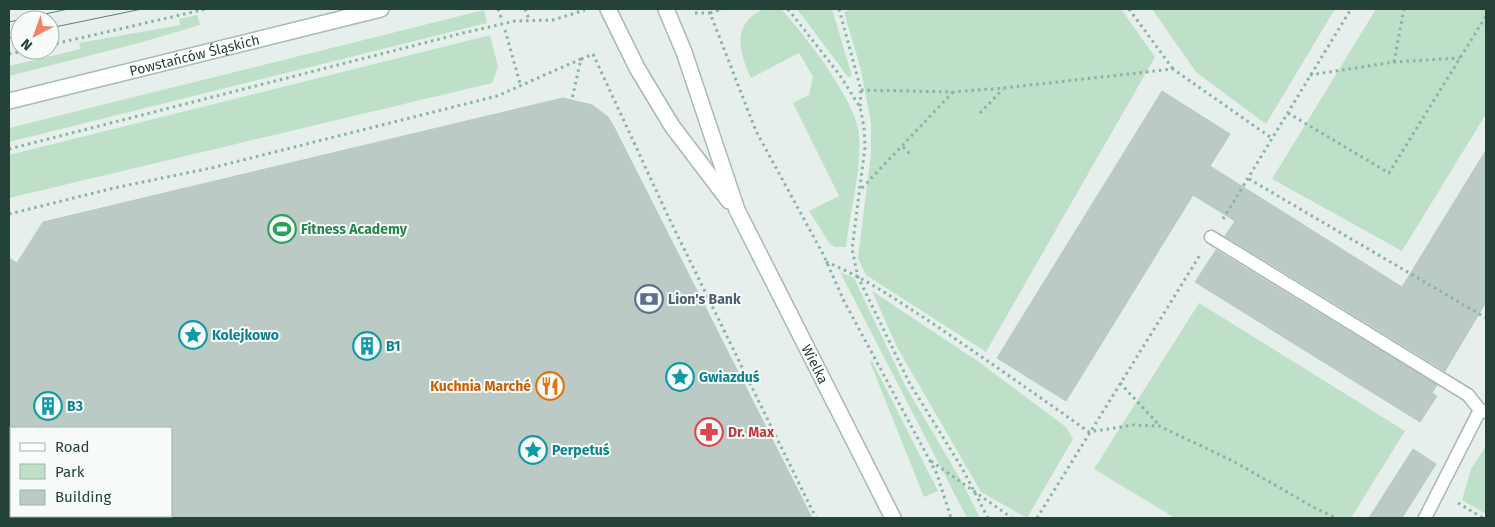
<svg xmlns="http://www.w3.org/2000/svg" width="1495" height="527" font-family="'Fira Sans',sans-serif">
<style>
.green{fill:#bfe0c8}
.building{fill:#bbcac4;stroke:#b8c9c2}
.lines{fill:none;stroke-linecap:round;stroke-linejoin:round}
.service-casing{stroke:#a8b8b2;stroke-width:15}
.tertiary-casing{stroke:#a8b8b2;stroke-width:18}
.secondary-casing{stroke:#a4bbb3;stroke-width:18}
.path{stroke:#86b3a5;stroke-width:3;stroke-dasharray:2.5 4;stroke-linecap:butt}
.service{stroke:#fff;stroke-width:12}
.tertiary{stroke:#fff;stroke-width:15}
.secondary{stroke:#fff;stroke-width:15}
.tram{stroke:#5f7d75;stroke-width:1}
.labels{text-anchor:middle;stroke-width:4;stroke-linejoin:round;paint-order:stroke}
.street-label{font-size:14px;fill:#24423a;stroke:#f7fbf9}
.leisure-label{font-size:14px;font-weight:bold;fill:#27864d;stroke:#f7fbf9;text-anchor:start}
.service-label{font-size:14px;font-weight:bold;fill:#4e5e75;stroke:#f7fbf9;text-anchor:start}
.culture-label{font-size:14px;font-weight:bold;fill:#0d838f;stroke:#f7fbf9;text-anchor:start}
.food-label{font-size:14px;font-weight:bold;fill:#c56008;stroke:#f7fbf9;text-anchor:end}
.health-label{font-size:14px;font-weight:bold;fill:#be3a42;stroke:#f7fbf9;text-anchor:start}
</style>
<rect width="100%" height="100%" fill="#e6efeb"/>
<path class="green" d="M764,9H781C803,32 857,102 859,134C862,171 850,210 846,247H835L830,244L809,211L839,196L793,103L809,95L813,77L799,53L751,78C739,53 731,23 764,9Z
M797,9H832L852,76L848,77Z
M852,9H1121L1155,57L986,352L866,275L858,258L871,153V123L861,70L844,12Z
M1152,9H1335L1266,124L1196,72Z
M1376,9H1486V114L1402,251L1272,179Z
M484,10L487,23L9,142V128Z
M197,15L200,25L139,43L9,76V66L81,49L79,43L180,25L179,19Z
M490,35L498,67L492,83L9,198V155Z
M840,272L854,278L906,387L962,482L980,518H967Z
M872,291L979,362L1066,427L1073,439L1027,518L981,492L897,347Z
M1199,303L1405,431L1351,518H1175L1094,469Z
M872,361L938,491L924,497L870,362Z
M1486,446V514L1462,500L1471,469Z"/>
<path class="building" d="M1162,91L1230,134L1210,166L1402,287L1486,150V302L1445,371L1225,236L1235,221L1193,195L1066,401L997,358Z
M563,98L592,105L608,117L613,125L812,518H171V428H9V258L17,263L43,222Z
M1216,250L1437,385L1432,393L1437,396L1420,422L1195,282Z
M1413,449L1436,464L1402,518H1369Z"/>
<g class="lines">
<defs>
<path id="service" d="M1211,237L1468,395L1480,410L1486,412
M1425,518L1480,410"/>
<g id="tertiary">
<path d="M608,9L637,68L672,126L729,201"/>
<path id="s1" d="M666,9L684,52L737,210L893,518"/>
</g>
<g id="secondary">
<path id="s2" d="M9,101L381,9"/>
</g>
</defs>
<use href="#service" class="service-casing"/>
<use href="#tertiary" class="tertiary-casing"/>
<use href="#secondary" class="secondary-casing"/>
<path class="path" d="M498,9L502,20
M525,9L529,19
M788,9L839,74L860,107L864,127L865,147L852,249L858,277L910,384L962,468L988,518
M839,9L861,90L860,107
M1129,9L1173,69
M695,13H710L756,131L823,254L844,301L937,474L951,518
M710,13L723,9
M505,30L521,87
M50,45L206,9
M9,54L28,50
M581,59L593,54L667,214L816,518
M1394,62L1404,9
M1310,75L1394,62L1460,58
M861,90L953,92L1004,88L1173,69L1273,139
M980,113L1003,89
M1288,113L1389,173L1486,16
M903,147L910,154
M9,149L463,33L515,21L553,20L585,10
M1249,179L1486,318
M862,188L953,92
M9,214L114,188L211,168L497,96L581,59L572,99
M1223,219L1351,9
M826,262C864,277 898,301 932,323C985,359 1037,395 1089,432L1133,425L1159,426L1233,461L1315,508L1336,518
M1120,383L1159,425
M931,461L1012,518
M1458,503L1483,518
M1037,518L1200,255"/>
<use href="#service" class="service"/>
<use href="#tertiary" class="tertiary"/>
<use href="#secondary" class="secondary"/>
<path class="tram" d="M9,22L68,9
M50,28L142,9
M9,38L20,35"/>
</g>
<defs>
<symbol id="stadium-ring" viewBox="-11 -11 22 22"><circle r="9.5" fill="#f7fbf9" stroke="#2e9e5b" stroke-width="1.5"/><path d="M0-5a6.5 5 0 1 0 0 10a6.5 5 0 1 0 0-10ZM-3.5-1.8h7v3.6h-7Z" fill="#2e9e5b"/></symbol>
<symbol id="bank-ring" viewBox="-11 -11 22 22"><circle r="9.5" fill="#f7fbf9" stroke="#5c6f8a" stroke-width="1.5"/><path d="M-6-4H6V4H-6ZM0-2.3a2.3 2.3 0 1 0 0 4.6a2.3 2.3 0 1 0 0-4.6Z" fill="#5c6f8a"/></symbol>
<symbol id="sight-ring" viewBox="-11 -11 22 22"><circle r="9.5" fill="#f7fbf9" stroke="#0f9aa8" stroke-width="1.5"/><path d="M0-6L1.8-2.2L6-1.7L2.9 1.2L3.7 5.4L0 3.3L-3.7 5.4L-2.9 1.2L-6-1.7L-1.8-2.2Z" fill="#0f9aa8"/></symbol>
<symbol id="building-ring" viewBox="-11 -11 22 22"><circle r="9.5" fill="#f7fbf9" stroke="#0f9aa8" stroke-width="1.5"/><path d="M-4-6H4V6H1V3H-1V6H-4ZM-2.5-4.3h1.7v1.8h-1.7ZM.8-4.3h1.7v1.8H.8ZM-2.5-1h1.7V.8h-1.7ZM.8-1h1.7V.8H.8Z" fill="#0f9aa8"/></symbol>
<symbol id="restaurant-ring" viewBox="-11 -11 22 22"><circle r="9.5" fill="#f7fbf9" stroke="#e8710a" stroke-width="1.5"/><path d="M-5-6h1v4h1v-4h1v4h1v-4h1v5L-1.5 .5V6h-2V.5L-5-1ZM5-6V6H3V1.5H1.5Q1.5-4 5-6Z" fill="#e8710a"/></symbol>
<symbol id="pharmacy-ring" viewBox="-11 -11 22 22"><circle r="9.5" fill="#f7fbf9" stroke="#e0444e" stroke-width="1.5"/><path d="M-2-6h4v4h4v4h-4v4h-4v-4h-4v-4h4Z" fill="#e0444e"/></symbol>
</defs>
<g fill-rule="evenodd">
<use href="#stadium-ring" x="266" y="213" width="32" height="32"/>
<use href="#bank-ring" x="633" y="283" width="32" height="32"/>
<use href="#sight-ring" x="177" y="319" width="32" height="32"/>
<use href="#building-ring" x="351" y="330" width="32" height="32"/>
<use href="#sight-ring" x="664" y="361" width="32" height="32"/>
<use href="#restaurant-ring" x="534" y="370" width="32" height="32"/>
<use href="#building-ring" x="32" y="390" width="32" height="32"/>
<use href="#pharmacy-ring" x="693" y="416" width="32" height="32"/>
<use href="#sight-ring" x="517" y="434" width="32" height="32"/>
</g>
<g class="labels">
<g class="street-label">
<text dy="5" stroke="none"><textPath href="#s2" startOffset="191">Powstańców Śląskich</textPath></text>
<text dy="5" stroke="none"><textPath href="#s1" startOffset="386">Wielka</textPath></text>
</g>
<g class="leisure-label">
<text x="301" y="234">Fitness Academy</text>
</g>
<g class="service-label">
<text x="668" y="304">Lion's Bank</text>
</g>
<g class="culture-label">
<text x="212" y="340">Kolejkowo</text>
<text x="386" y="351">B1</text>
<text x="699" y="382">Gwiazduś</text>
<text x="67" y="411">B3</text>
<text x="552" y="455">Perpetuś</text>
</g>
<g class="food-label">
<text x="531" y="391">Kuchnia Marché</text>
</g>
<g class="health-label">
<text x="728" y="437">Dr. Max</text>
</g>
</g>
<rect width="1495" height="527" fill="none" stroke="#24423a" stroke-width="20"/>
<rect x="10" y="427" width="162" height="90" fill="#f7fbf9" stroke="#a3b1ad"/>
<rect x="20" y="443" width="25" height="8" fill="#ffffff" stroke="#a3b1ad"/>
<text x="55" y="452" font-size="15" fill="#24423a">Road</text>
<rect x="20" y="464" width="25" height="15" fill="#bfe0c8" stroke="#a3b1ad"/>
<text x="55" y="477" font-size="15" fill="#24423a">Park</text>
<rect x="20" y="490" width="25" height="15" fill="#bbcac4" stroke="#a3b1ad"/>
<text x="55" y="502" font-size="15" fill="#24423a">Building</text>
<g transform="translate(35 35) rotate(221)"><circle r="24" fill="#f7fbf9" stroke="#a3b1ad"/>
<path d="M0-4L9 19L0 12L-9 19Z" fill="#f4845f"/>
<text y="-8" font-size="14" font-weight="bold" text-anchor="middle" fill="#24423a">N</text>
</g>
</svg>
